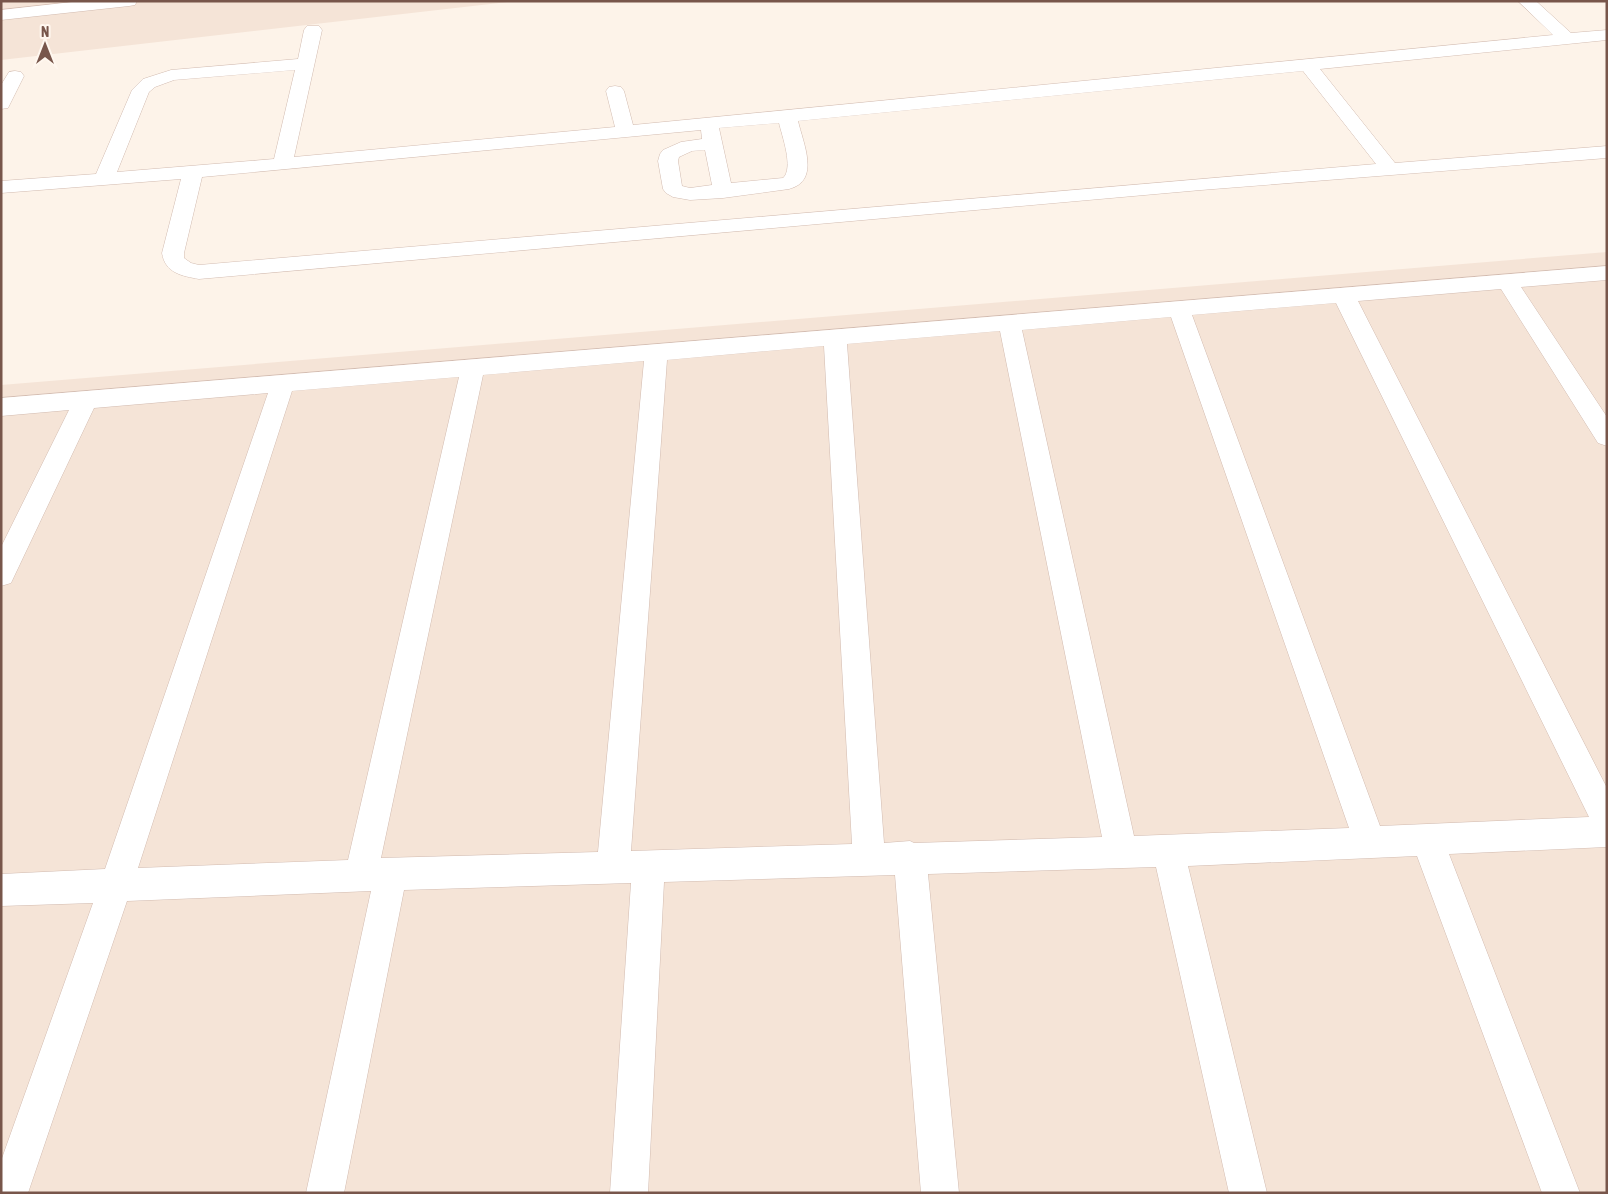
<svg xmlns="http://www.w3.org/2000/svg" width="1608" height="1194" font-family="'Asap Condensed',sans-serif">
<style>
.residential{fill:#f5e4d7}
.lines{fill:none;stroke-linecap:round;stroke-linejoin:round}
.minor-casing{stroke:#d2bbb0;stroke-width:1}
.minor{fill:#fff;fill-rule:evenodd}
</style>
<rect width="100%" height="100%" fill="#fdf3e9"/>
<path class="residential" d="M1,1H517L1,60Z
M1607,252V1193H1V385Z"/>
<g class="lines">
<defs>
<path id="minor" d="M81,1H137L135,5L129,6L1,20V10Z
M1518,1H1536L1571,33L1607,30V40L1320,69L1395,163L1607,146V158L1201,190L199,279C182,276 165,273 162,253L181,179L1,193V181L96,174L132,90L143,79L171,70L298,59L304,30L307,26H319L322,30L294,157L615,127L606,91L609,87L615,86L621,87L624,91L633,125L1553,35ZM295,70L274,159L117,172L149,92L155,87L174,80ZM1303,71L1376,164L199,265L191,263L184,258V253L202,177L701,130L702,139L681,142L663,150L660,154L658,161L663,189L666,193L673,197L690,200L723,198L789,189C821,181 803,143 798,121ZM779,123C782,136 794,168 783,178L731,183L719,128ZM705,150L712,185L690,188L682,186L678,161L679,157L692,151Z
M15,71L21,72L24,76L8,108L1,109V85L9,72Z
M1607,266V280L1521,287L1607,417V446L1598,443L1501,289L1358,301L1607,788V847L1449,854L1580,1193H1542L1417,856L1188,866L1267,1193H1229L1156,867L928,874L959,1193H921L895,875L664,882L648,1193H610L631,883L404,890L344,1193H306L371,891L127,901L28,1193H1V1161L93,903L1,906V874L105,869L268,393L94,408L11,583L1,586V547L69,410L1,416V398ZM1336,303L1589,817L1380,826L1192,315ZM1171,317L1349,828L1134,836L1022,330ZM1000,331L1102,837L914,843L910,841L884,843L847,344ZM824,346L852,844L631,851L667,360ZM644,361L598,852L381,858L483,375ZM459,377L348,860L138,868L292,391Z"/>
</defs>
<use href="#minor" class="minor-casing"/>
<use href="#minor" class="minor"/>
</g>
<rect width="1608" height="1194" fill="none" stroke="#78564b" stroke-width="5"/>
<g transform="translate(45 45)" stroke="#fff7ef" stroke-width="4" paint-order="stroke">
<path d="M0-4L9 19L0 12L-9 19Z" fill="#78564b"/>
<text y="-8" font-size="14" font-weight="bold" text-anchor="middle" fill="#78564b">N</text>
</g>
</svg>
